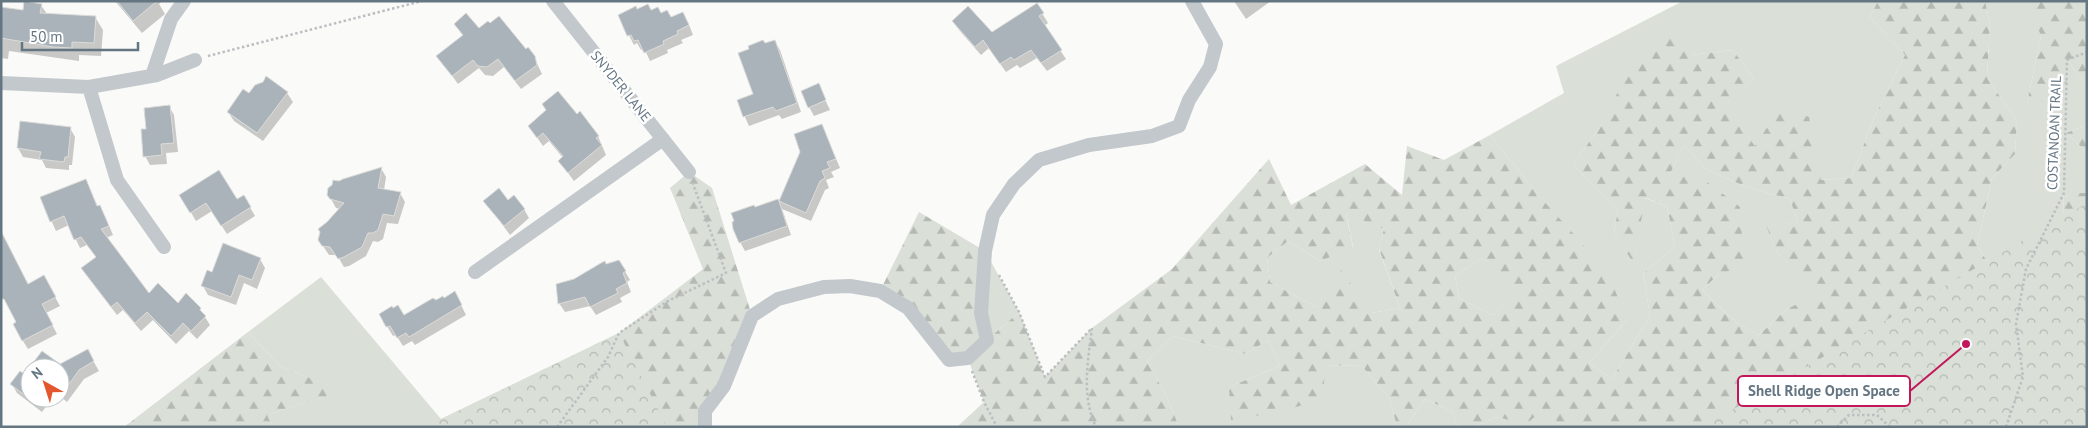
<svg xmlns="http://www.w3.org/2000/svg" width="2088" height="428" font-family="'PT Sans',sans-serif">
<style>
.grass{fill:#dadfd7}
.forest{fill:url(#forest-firs);fill-rule:evenodd}
.park{fill:url(#park-crowns)}
.shadow{fill:#0003}
.building{fill:#aab3b9;stroke:#dcdcda}
.lines{fill:none;stroke-linecap:round;stroke-linejoin:round}
.path{stroke:#bbbfc2;stroke-width:2.5;stroke-dasharray:2.5 2.5;stroke-linecap:butt}
.street{stroke:#c3c8cc;stroke-width:14}
.labels{text-anchor:middle;stroke-width:5;stroke-linejoin:round;paint-order:stroke}
.street-label{font-size:14px;fill:#657683;stroke:#fff}
.leader{fill:none;stroke:#c2185b;stroke-width:2}
.callout-dot{fill:#c2185b;stroke:#fff;stroke-width:2}
.callout{fill:#fff;stroke:#c2185b;stroke-width:2}
.callout-label{font-size:15px;text-anchor:middle;font-weight:bold;fill:#657683}
</style>
<defs>
<pattern id="forest-firs" width="22" height="20" patternUnits="userSpaceOnUse" patternTransform="scale(1.25)"><rect width="22" height="20" fill="#dadfd7"/><path d="M5 1l3.5 6h-7zM16 11l3.5 6h-7z" fill="#b4b9b4"/></pattern>
<pattern id="park-crowns" width="20" height="18" patternUnits="userSpaceOnUse" patternTransform="scale(1.25)"><rect width="20" height="18" fill="#dadfd7"/><path d="M2 6a3 3 0 1 1 6 0M12 15a3 3 0 1 1 6 0" fill="none" stroke="#b4b9b4"/></pattern>
</defs>
<rect width="100%" height="100%" fill="#fafaf8"/>
<path class="grass" d="M1683,1H1878L1870,17L1905,55L1874,118L1851,178L1821,180L1755,146L1724,106L1754,79L1733,50L1691,55L1601,125L1573,165L1618,209L1614,233L1634,263L1644,198L1667,206L1675,247L1643,273L1650,316L1612,379L1589,363L1627,320L1540,197L1490,135L1564,93L1556,66Z
M1985,1H2027L2030,4L2041,36L2027,103L2067,60L2087,87V125L2066,133L2087,152V193H2064L2061,260L1987,261L1977,246L1992,178L2015,154L2017,121L1987,78L1990,24Z
M1684,145L1706,169L1744,186L1790,199L1798,223L1765,222L1778,254L1822,292L1787,309L1759,335L1737,323L1702,290L1719,274L1670,174Z
M1346,213L1384,229L1379,250L1400,308L1372,313L1318,308L1270,282L1267,258L1288,241L1320,261L1353,247Z
M985,251L1019,312L987,340Z
M1482,258L1518,289L1492,315L1459,298L1455,276Z
M321,277L441,419L432,427H273L267,415L344,391L281,367L248,332Z
M1173,336L1246,354L1268,340L1280,366L1229,387L1326,366L1361,365L1390,399L1397,427H1179L1168,399L1147,361Z
M1425,399L1453,412L1457,427H1406Z
M1543,409L1563,427H1474L1497,417L1526,423Z"/>
<path class="forest" d="M1878,1H1985L1990,24L1987,78L2017,121L2015,154L1992,178L1977,246L1987,261L2061,260L2064,193H2087V310L1958,427H1563L1543,410L1526,424L1497,417L1474,427H1457L1453,412L1425,399L1406,427H1397L1390,399L1361,365L1326,366L1322,399L1280,412L1231,420L1229,387L1280,366L1268,340L1246,354L1173,336L1147,361L1168,399L1179,427H957L984,402L968,359L949,360L908,308L880,291L919,212L985,251L987,340L1019,312L1045,377L1092,328L1172,269L1269,159L1291,205L1365,164L1402,195L1407,146L1444,160L1490,135L1540,197L1607,271L1627,320L1589,363L1612,379L1650,316L1643,273L1675,247L1667,206L1645,198L1634,264L1614,233L1618,209L1573,165L1601,125L1639,51L1674,37L1691,55L1733,50L1754,79L1725,106L1755,146L1781,106L1809,117L1821,180L1851,178L1874,118L1905,55L1870,17ZM1684,145L1706,169L1744,186L1790,199L1798,223L1764,221L1778,254L1821,292L1787,309L1759,335L1737,323L1702,290L1719,274L1744,267L1740,207L1706,181L1670,174ZM1346,214L1384,229L1379,249L1400,308L1372,313L1341,270L1318,308L1270,282L1267,258L1288,241L1320,261L1353,248ZM1482,258L1517,289L1492,315L1459,298L1455,276Z
M2027,1H2087V87L2067,60L2066,99L2027,103L2041,36Z
M2087,125V152L2066,133Z
M689,172L712,188L752,316L705,427H432L441,419L619,333L703,269L670,188Z
M248,332L281,367L345,391L267,415L273,427H124Z"/>
<path class="park" d="M2087,203V427H1703Z
M619,333L667,427H425L441,419Z"/>
<path class="shadow" d="M115,1H162L159,4L165,14L142,33Z
M1234,1H1271L1246,19Z
M41,5L47,14L95,17L103,30L101,56L79,55V61L9,51L8,59L1,58V7L24,11Z
M1037,5L1048,23L1044,26L1066,59L1047,71L1037,58L1020,68L1017,65L1006,72L989,48L981,55L959,30L953,21L991,34Z
M637,11L651,12L688,22L693,35L681,40L683,43L667,50L668,53L650,61L644,48L641,50L637,43L634,45L619,16Z
M455,24L479,30L526,51L534,57L542,74L521,89L504,67L493,76L485,75L479,68L458,84L438,56L463,36Z
M775,41L780,50L801,112L782,119L779,115L749,126L738,101L755,95Z
M818,85L830,110L814,116L809,107Z
M287,93L293,102L263,141L234,121L228,112L249,95Z
M169,106L174,115L178,152L166,153L167,164L150,165L145,156L147,130Z
M577,115L598,136L606,155L574,181L559,161L563,158L549,141L543,146L529,126Z
M822,125L840,168L831,172L834,177L826,180L829,188L825,190L811,221L782,209L791,235L745,251L740,242L755,208L779,203L802,152Z
M70,128L75,137L72,165H69V170L46,168L42,160L23,157L18,148Z
M381,168L386,177L384,190L400,193L405,202L398,224L387,223L383,239L378,242L373,241L366,256L349,266L344,267L337,255H329L319,240L328,223L340,209L336,208L331,199L340,183Z
M86,180L98,207H100L105,216L113,235L106,238L149,295L205,317L210,325L197,339L189,331L176,344L153,320L141,331L123,310L117,315L88,277L97,258L87,245L80,248L69,225L56,231L41,198Z
M244,197L255,216L227,234L212,211L196,221L186,204L237,201Z
M485,201L508,202L524,209L529,218L510,235Z
M260,259L265,268L257,289L244,283L236,305L208,295L203,286L213,273Z
M619,261L630,280L627,282L631,292L620,298L622,302L596,315L590,306L565,312L559,303L575,280Z
M28,285L49,286L60,306L46,313L57,334L28,349L23,341L18,323Z
M436,301H459L466,315L415,345L412,341L403,346L396,335L393,336L380,315L404,316Z
M87,350L99,371L84,379L67,402L60,396V368H30L60,365Z
M30,368V398H52L42,412L17,393L12,384L25,375Z"/>
<path class="building" d="M24,1L42,4L40,13L96,16L94,43L72,42V48L53,47L1,38V7L23,10Z
M117,1H157L133,21Z
M1037,3L1044,13L1039,16L1062,50L1041,63L1031,50L1014,60L1011,57L1000,64L983,40L975,47L952,21L968,6L992,32Z
M648,4L651,10L658,7L661,13L667,10L671,17L683,12L689,25L677,31L678,34L663,41L664,44L644,53L638,40L634,41L631,35L627,36L618,15L636,6L637,9Z
M466,13L479,28L488,21L490,23L499,16L526,49L528,47L535,56L537,65L515,81L498,59L487,67L478,66L473,60L452,76L436,56L463,35L454,24Z
M763,40L765,43L775,40L797,103L776,111L773,107L743,117L737,100L753,94L738,53L749,49L748,46Z
M266,76L288,92L257,133L227,112L243,89L249,93L255,85L263,82Z
M819,83L826,100L808,108L801,91Z
M558,91L577,114L580,111L599,136L596,138L602,145L568,173L558,161L563,156L543,133L537,138L528,126L546,110L542,104Z
M170,105L174,143L161,144L162,155L143,157L141,129H146L144,108Z
M20,121L71,127L68,157H65L64,162L39,159L41,152L17,148Z
M822,124L836,159L827,162L830,168L822,171L825,178L820,181L806,213L779,201L787,226L739,243L733,229L732,222L734,221L731,213L754,205L755,207L778,199L779,201L800,152L794,134Z
M382,167L378,188L401,192L394,216L383,214L378,230L373,233H368L362,247L344,257L338,259L330,247L322,246L318,240L320,232L318,229L327,222L344,203L330,199L327,195L328,188L332,185L333,180L339,181L343,179Z
M219,170L237,199L244,195L251,207L221,226L206,203L190,213L179,195Z
M86,179L97,206L100,205L109,226L101,229L149,293L158,283L178,303L186,293L201,308L200,310L206,316L191,331L183,323L171,336L147,312L135,323L117,302L111,307L81,268L96,257L81,237L74,240L64,216L50,222L40,197Z
M499,188L508,200L514,195L525,209L504,226L483,201Z
M1,231L28,284L44,275L56,297L42,304L53,325L22,341L13,324L16,322L4,299H1Z
M223,243L261,258L252,280L239,275L231,297L201,286L207,270L212,272Z
M619,260L626,271L623,273L627,283L616,289L618,293L590,307L585,297L558,304L556,284L574,279L601,263L605,261L606,264Z
M455,291L462,305L409,337L406,333L397,338L390,326L386,327L379,314L392,306L393,308L398,305L404,315L433,298L436,300L443,296L444,298Z
M88,349L94,361L79,370L60,397V368H29L42,351L60,364Z
M20,371L30,378V399L10,384Z"/>
<g class="lines">
<path class="path" d="M208,56L422,1
M999,275L1019,312L1045,377L1092,328C1088,361 1081,396 1096,427
M972,371L984,402L997,427
M557,427L608,357L619,333L668,301L726,273L693,184
M1837,427L1849,415H1877L1890,427
M2006,427L2023,377L2016,324L2026,269L2064,193L2067,60L2087,52"/>
<path class="street" d="M553,1L689,172
M152,76L171,19L184,1
M1,83L89,87L157,75L195,60
M89,87L117,180L164,247
M475,272L663,139
M705,427V411L724,386L752,316L778,299L824,287L850,286L880,291L908,308L949,360L968,358L987,340L981,313L985,251L993,215L1014,184L1039,160L1089,145L1152,136L1179,126L1189,100L1210,67L1216,44L1192,1"/>
</g>
<g class="labels">
<g class="street-label">
<text transform="translate(621 86) rotate(51)" y="5">SNYDER LANE</text>
<text transform="translate(2054 133) rotate(-88)" y="5">COSTANOAN TRAIL</text>
</g>
</g>
<path class="leader" d="M1966 344L1910 391"/>
<circle class="callout-dot" cx="1966" cy="344" r="5"/>
<rect class="callout" x="1738" y="376" width="172" height="30" rx="5"/>
<g class="callout-label">
<text x="1824" y="396">Shell Ridge Open Space</text>
</g>
<rect width="2088" height="428" fill="none" stroke="#657683" stroke-width="5"/>
<g transform="translate(45 383) rotate(321)"><circle r="24" fill="#ffffff" stroke="#c1c8cd"/>
<path d="M0-4L9 19L0 12L-9 19Z" fill="#e4572e"/>
<text y="-8" font-size="14" font-weight="bold" text-anchor="middle" fill="#657683">N</text>
</g>
<path d="M22 42v8h116v-8" fill="none" stroke="#657683" stroke-width="2.5"/>
<text x="30" y="42" font-size="15" fill="#657683" stroke="#ffffff" stroke-width="4" paint-order="stroke">50 m</text>
</svg>
